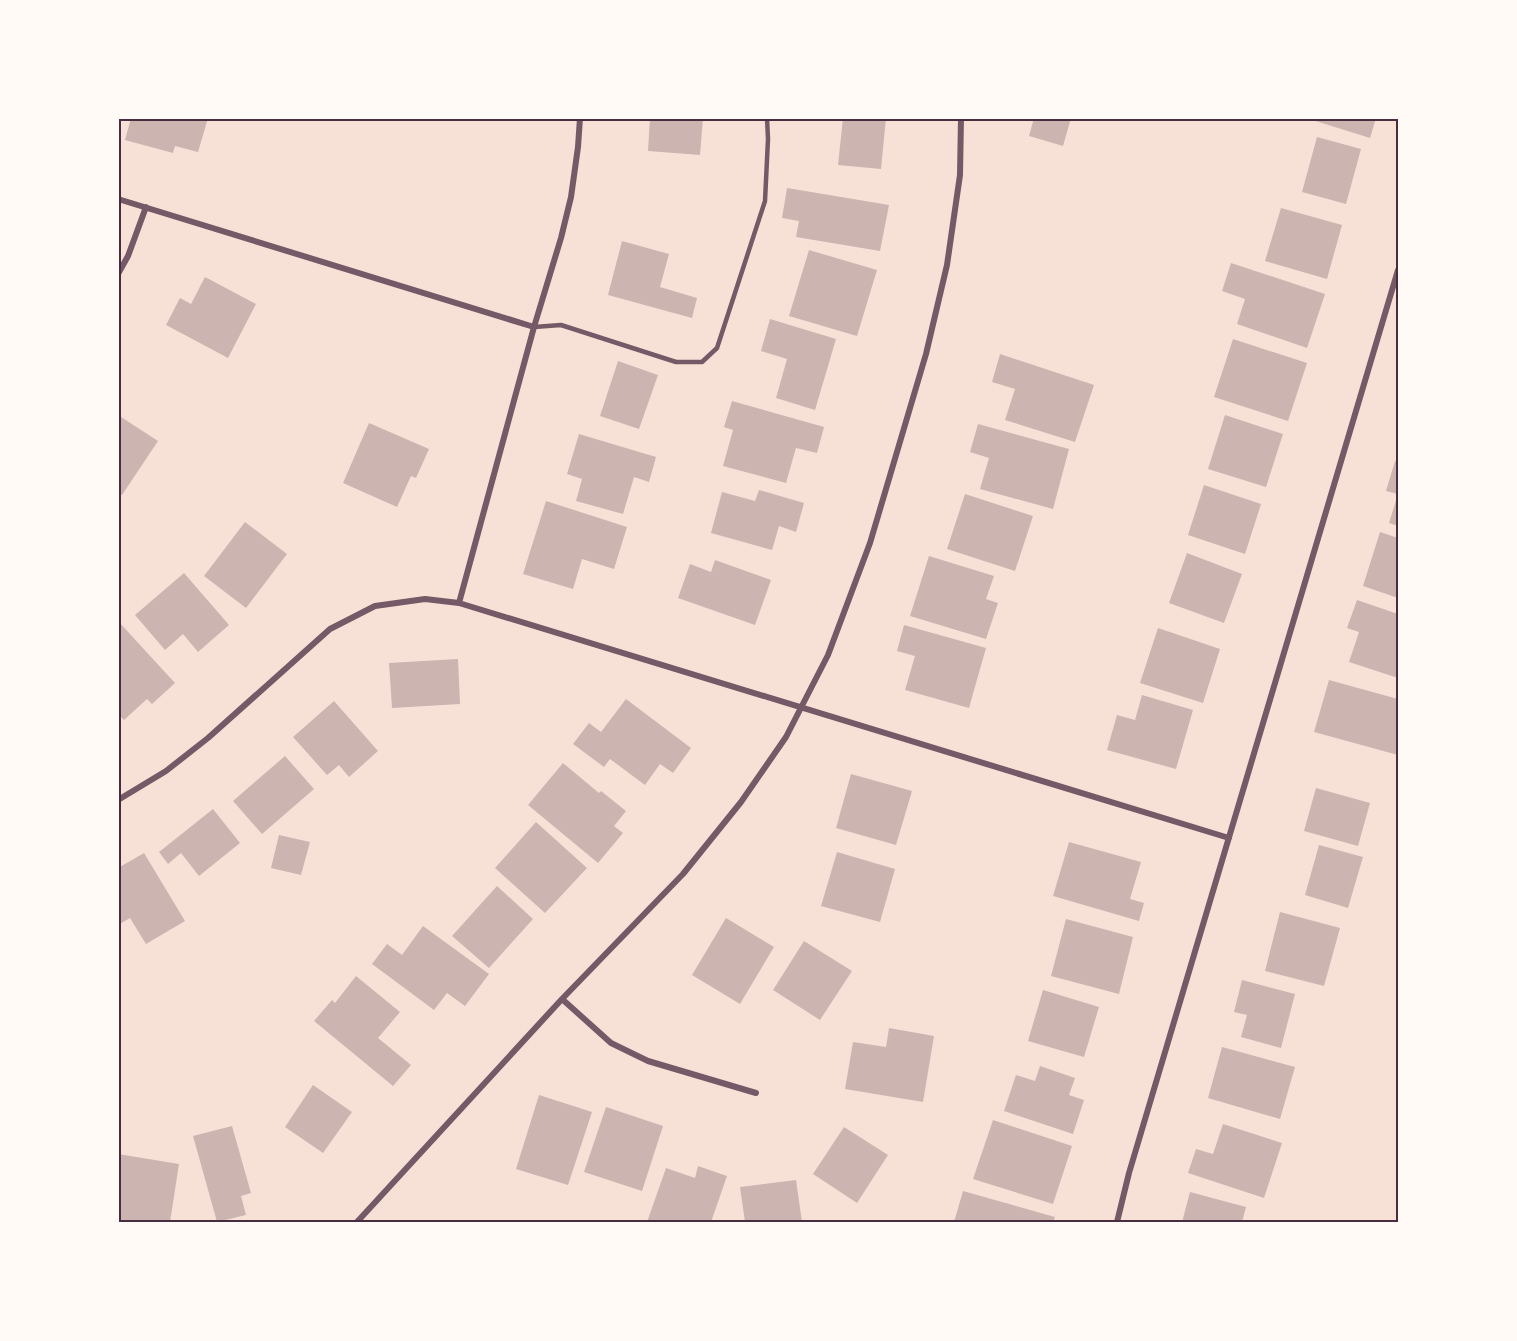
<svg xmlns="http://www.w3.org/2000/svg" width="1517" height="1341" font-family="Arial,sans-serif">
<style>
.building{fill:#ccb4b1}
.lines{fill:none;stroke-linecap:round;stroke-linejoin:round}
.service{stroke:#755966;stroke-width:4.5}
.minor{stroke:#755966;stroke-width:6}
.neatline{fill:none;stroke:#4a2c40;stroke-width:2}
</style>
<rect width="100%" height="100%" fill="#f7e1d7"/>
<path class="building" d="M131,118H208L198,152L175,146L173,153L125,140Z
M650,118H703L700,155L648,151Z
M843,118H886L881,169L838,165Z
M1034,118H1071L1063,146L1029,136Z
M1306,118H1376L1370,138Z
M1317,137L1361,149L1346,204L1302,192Z
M787,188L889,205L880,251L796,237L799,221L782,218Z
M1281,208L1342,225L1327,279L1265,261Z
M622,241L669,254L660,287L697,298L692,318L608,295Z
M809,250L877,270L857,336L789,316Z
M1231,263L1325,294L1307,348L1237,324L1245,299L1222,291Z
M205,277L256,304L228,358L166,325L180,298L191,304Z
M770,319L836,339L815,410L776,398L787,359L761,351Z
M1233,339L1307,363L1288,421L1214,397Z
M1000,354L1094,385L1075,442L1005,420L1015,389L992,382Z
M618,361L658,375L639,429L600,416Z
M732,401L824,427L817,453L796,448L786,483L723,466L733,430L724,427Z
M118,415L158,441L122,495L118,493Z
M1225,415L1283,434L1266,487L1208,469Z
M369,423L429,449L416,478L411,476L397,507L343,483Z
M978,424L1069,449L1053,509L980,489L989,458L970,452Z
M579,434L656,457L649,482L634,477L623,514L576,501L582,479L567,474Z
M1395,461L1398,462V526L1389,523L1398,494L1386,491Z
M1204,485L1261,504L1245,554L1188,535Z
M759,490L804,503L796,532L779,526L772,550L711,533L722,492L755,501Z
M965,494L1033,516L1015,571L947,549Z
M546,501L627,527L614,569L582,559L573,589L523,574Z
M245,522L287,554L246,608L204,576Z
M1380,532L1398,538V598L1363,586Z
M1187,553L1242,574L1224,623L1169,603Z
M929,556L994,576L986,599L998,603L986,639L910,616Z
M715,560L771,580L755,625L678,598L690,564L711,572Z
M184,573L229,625L198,652L183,634L165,650L135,615Z
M1357,600L1398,614V678L1349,662L1359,632L1347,628Z
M118,621L175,683L152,704L147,699L124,720L118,714Z
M904,625L986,648L969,708L905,690L915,656L897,651Z
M1158,628L1220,649L1203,703L1140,683Z
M458,659L460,704L392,708L389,663Z
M1329,680L1398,699V755L1314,732Z
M1142,695L1193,710L1176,769L1107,750L1117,715L1135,720Z
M626,699L691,748L673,773L660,764L645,785L610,759L604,767L573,744L589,723L601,732Z
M334,701L378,751L349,777L339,765L327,775L293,737Z
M285,756L314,789L262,834L233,801Z
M563,763L599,793L601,791L626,811L614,826L623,833L598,863L528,805Z
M851,774L912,791L896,845L836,828Z
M1316,788L1370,803L1358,846L1304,831Z
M213,809L240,843L199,876L181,853L168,864L159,852Z
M536,822L587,868L545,913L495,868Z
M279,835L310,842L301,875L271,868Z
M1069,842L1141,862L1130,899L1144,903L1139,921L1053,896Z
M1319,845L1363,857L1348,908L1305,895Z
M837,852L895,869L880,922L821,906Z
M144,853L185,921L146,944L130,918L118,925V868Z
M497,886L533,919L489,968L452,936Z
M1280,912L1340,928L1324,986L1265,971Z
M726,918L774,947L740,1004L692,975Z
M1066,919L1133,937L1119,994L1051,976Z
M423,926L489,974L465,1006L447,993L434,1010L372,964L387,944L402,955Z
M804,941L852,971L820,1020L773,990Z
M356,976L400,1012L378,1038L411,1065L393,1086L314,1021L332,1000L335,1003Z
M1242,980L1295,994L1281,1048L1241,1037L1247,1015L1234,1012Z
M1043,990L1099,1007L1084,1057L1028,1041Z
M889,1028L934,1036L923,1102L845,1089L853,1042L886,1047Z
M1222,1047L1295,1067L1280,1119L1208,1098Z
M1040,1066L1075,1078L1069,1095L1084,1100L1073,1134L1004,1111L1016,1075L1035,1081Z
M313,1085L352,1112L323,1153L285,1127Z
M539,1095L592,1112L568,1185L516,1169Z
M606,1107L663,1126L642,1191L584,1172Z
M993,1120L1072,1146L1053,1204L973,1179Z
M1223,1124L1282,1143L1264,1198L1188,1173L1196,1149L1213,1154Z
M232,1126L251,1193L241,1196L246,1215L217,1222L193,1136Z
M844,1127L888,1155L857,1203L813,1174Z
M118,1154L179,1164L170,1222H118Z
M698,1166L727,1176L711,1222H647L666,1168L695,1178Z
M796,1180L802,1222H745L740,1187Z
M963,1191L1055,1217L1053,1222H954Z
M1190,1192L1246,1207L1242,1222H1182Z"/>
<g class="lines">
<path class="service" d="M534,327L561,325L676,362H702L717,348L765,201L768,139L767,118"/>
<path class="minor" d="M118,199L534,327
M118,274L128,256L146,207
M459,603L534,327L561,238L571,197L578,147L580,118
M118,800L166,771L208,738L330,629L375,606L425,599L459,603L1229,838
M562,999L611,1043L648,1061L756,1093
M357,1222L562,999L683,874L741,802L786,737L828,655L870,543L926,354L947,265L960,175L961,118
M1117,1222L1129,1173L1398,270"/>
</g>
<rect width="1517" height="1341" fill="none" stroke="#fffaf5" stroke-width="240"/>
<rect x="120" y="120" width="1277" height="1101" class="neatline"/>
</svg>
